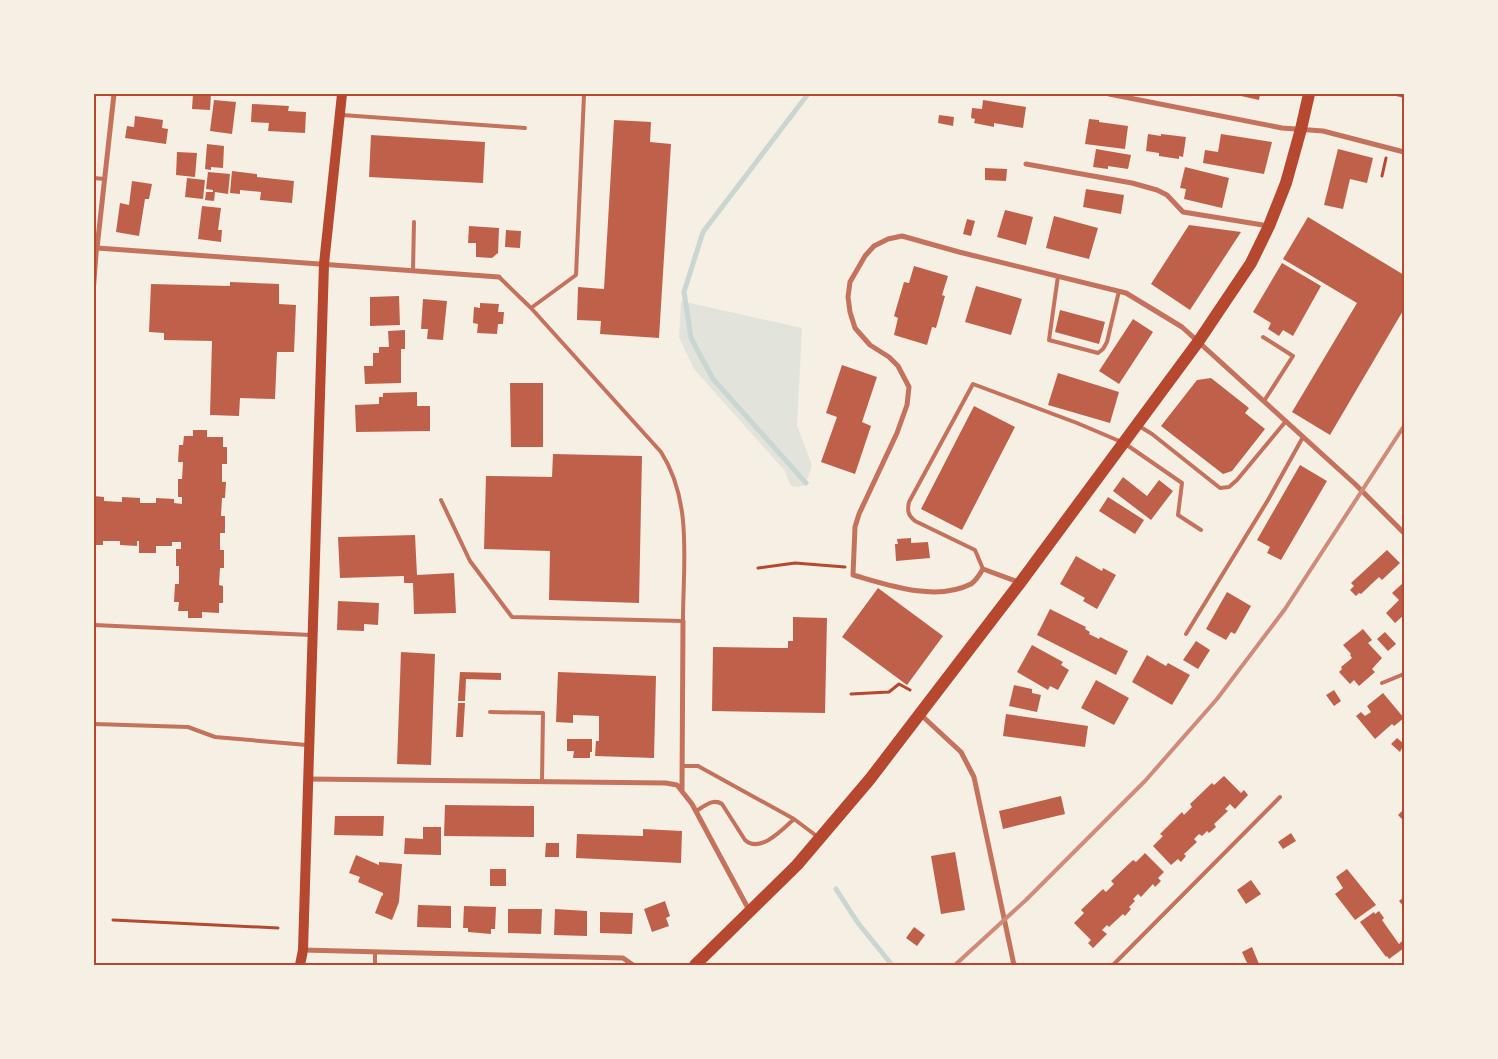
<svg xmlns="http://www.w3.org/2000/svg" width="1498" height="1059" font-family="'Golos Text',sans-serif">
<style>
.green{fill:#e2e4dc}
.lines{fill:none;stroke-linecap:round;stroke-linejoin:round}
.stream{stroke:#c9d6d2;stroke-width:5}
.building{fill:#bf614a}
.path{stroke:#b5482f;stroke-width:3}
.service{stroke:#c5725c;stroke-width:4}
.minor{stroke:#c5725c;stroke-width:5}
.secondary{stroke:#b5482f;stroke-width:10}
.primary{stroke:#b5482f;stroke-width:12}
.rail{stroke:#cf8b77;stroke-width:4}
.neatline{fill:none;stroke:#b5482f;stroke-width:2}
</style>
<rect width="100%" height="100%" fill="#f6efe4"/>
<path class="green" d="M681,301L802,328L797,425L812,466L805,485L798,487L791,486L784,470L694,369L679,337Z"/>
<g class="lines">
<path class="stream" d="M806,483L713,379L691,338L684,292L703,232L808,94
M836,889L858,923L892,965"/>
</g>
<path class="building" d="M193,94H211L210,110L192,109Z
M1232,94H1260L1259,100Z
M1389,94H1404V98L1388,94Z
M214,100L236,102L232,134L210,131Z
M983,100L1026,107L1023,128L994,123V127L974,123L975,119L971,118L972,108L982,109Z
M252,104L289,106L288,111L306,112L305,133L268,131L269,123L251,122Z
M939,115L954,117L953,126L938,123Z
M135,116L163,120L162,128L168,129L166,144L125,138L127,126L134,127Z
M1089,119L1099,120V122L1128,126L1125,149L1085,144Z
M614,120L651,122L650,142L671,144L659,338L600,334L601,321L577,320L578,287L604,289Z
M1148,134L1161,136V134L1186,137L1183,157L1179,156V159L1159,156V153L1146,151Z
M1221,134L1272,142L1264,174L1203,163L1205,150L1218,152Z
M371,135L485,142L483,183L369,177Z
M207,144L224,146L223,168L211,167V170L205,169Z
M1096,149L1131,155L1128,169L1108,166V169L1093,167Z
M1338,149L1373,158L1367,183L1350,179L1343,209L1324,205Z
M177,152L197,153L195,177L176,175Z
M1185,167L1229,178L1222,208L1184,199L1186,189L1180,188Z
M985,168L1007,169L1006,181L985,180Z
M232,171L257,174V177L294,181L292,203L260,200L261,192L240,190V194L230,193Z
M208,172L230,174L228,194L215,192L214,201L205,200L206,192H213V190L206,189Z
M187,178L205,180L203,199L185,197Z
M132,181L152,184L149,199H145L139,236L116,232L120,203L129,205Z
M1086,189L1124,195L1121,214L1083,207Z
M202,206L221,208L218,230H222L221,242L198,239Z
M1005,210L1033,217L1026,245L997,237Z
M1054,216L1098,228L1089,259L1046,248Z
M1308,217L1404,275V309L1330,435L1292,412L1357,303L1283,259Z
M967,219L975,221L971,236L963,234Z
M1189,225L1241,232L1190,310L1151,284Z
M469,226L499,228L498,253L492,258L476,257V243H468Z
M506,230L521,231L520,248L505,247Z
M1282,263L1321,286L1293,336L1283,330L1279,336L1268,329L1271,323L1253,312Z
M914,266L948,276L942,295L945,296L936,328L932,327L927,345L894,335L898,318L894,316L904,282L909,283Z
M230,282L279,284V304L296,305L294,352H277L275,399L240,398L239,416L210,415L212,341L164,340V333L149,332L151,284L230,286Z
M976,286L1022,299L1011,335L965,322Z
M399,296L400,325L370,326V297Z
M423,299L447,301L443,340L427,339L428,329H421Z
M480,303L499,304L498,312H504L503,324H498L497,334L477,333L478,324L473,323L474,307L480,308Z
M1060,310L1105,322L1099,344L1055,332Z
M1133,319L1153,332L1119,384L1099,371Z
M405,330V349H401V383L365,384L364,366H373V353H379V347H389L388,331Z
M842,365L877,377L862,422L871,426L855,474L821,462L837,417L826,413Z
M1058,373L1119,392L1110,423L1048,405Z
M1211,378L1249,408L1245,413L1265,429L1232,471L1223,474L1161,426L1197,380Z
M510,383H543V447H511Z
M417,392V406H430V431L356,432L355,405L379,404V397H383V393Z
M974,406L1015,427L962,530L921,509Z
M193,430H207V437H223V447H227V464H222V482H226L225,498H222L221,516H225V533H220V550H224V568H220L219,585L223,586V603H219V613L202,612V618H188V611H178L179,602H174L175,584H179V566H176V549H181V542H172V546H156V553H139V541H137V546L120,545V541H103V545H94V496L104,497V501L122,502V497L140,498V503H156V498L174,499V503L182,504V497H178V479H182L183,462H178L179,445H183L184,436H193Z
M553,454L642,456L639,603L549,600L550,551L484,549L486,476L552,477Z
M1300,465L1327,481L1281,560L1267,553L1270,547L1257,540Z
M1123,477L1147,496L1159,480L1173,491L1151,520L1113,491Z
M1108,497L1144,520L1135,534L1099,511Z
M415,535L417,575L454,573L456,613L414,614L413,583H404V576L340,578L338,537Z
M911,538V543L928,542L930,558L896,561L895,544H898L897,539Z
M1387,550L1400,563L1382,580L1379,577L1361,594L1359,593L1356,596L1350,590L1354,586L1351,583Z
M1076,556L1102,571L1103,568L1116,575L1097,609L1083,601L1085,598L1060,584Z
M1404,582V615L1395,623L1386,613L1399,600L1392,593Z
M878,588L943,636L907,685L842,637Z
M1227,592L1251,606L1235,634L1231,632L1226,640L1206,629Z
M338,601L379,603L378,625L364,624V631L337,630Z
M1050,609L1086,627L1085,629L1090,632L1089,634L1099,639L1100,637L1128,651L1116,675L1037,635Z
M793,617L827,618L825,713L712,711L713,647L788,648V641H793Z
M1363,629L1372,640L1368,643L1382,658L1372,669L1375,672L1359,686L1354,680L1350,684L1339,672L1342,669L1341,667L1352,658L1350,655L1351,654L1343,645Z
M1385,632L1396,644L1388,651L1377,639Z
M1196,641L1210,650L1198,669L1183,660Z
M1032,645L1063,662L1061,665L1069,670L1058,690L1050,686L1048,690L1017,672Z
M401,652L435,654L431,765L397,764Z
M1147,655L1166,666L1168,663L1190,675L1172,705L1132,682Z
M460,672L501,673V680L466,679L465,701H458Z
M558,672L656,676L654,758L595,756L596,741H599V716L573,715V723L556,722Z
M1096,680L1129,698L1114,725L1081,708Z
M1014,685L1032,689V693L1041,695L1037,712L1009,706Z
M1334,690L1341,701L1334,706L1326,695Z
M1383,693L1404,718L1394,726L1392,724L1375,739L1356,716L1361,712L1365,716L1371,712L1367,706Z
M458,703H465L463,737H456Z
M1006,714L1088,726L1085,747L1003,736Z
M1397,738L1404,744L1400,752L1391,744Z
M567,739H592V752H590V758H573L574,751H567Z
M1224,776L1241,793L1244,790L1248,795L1235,809L1230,804L1225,809L1228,811L1214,824L1216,827L1209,833L1207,831L1202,836L1199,834L1194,839L1197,842L1184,854L1186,856L1181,862L1178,859L1171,865L1153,846L1163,836L1160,834L1182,812L1184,815L1192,807L1190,804L1212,783L1214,785Z
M1061,796L1065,814L1003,829L999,811Z
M445,805L534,806V837L444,836Z
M1404,809V821L1398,815Z
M335,816H384L383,836L334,835Z
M423,827H441V855L404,854L405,838L423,839Z
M643,829L682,831L681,863L576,858L577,834L643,836Z
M1291,833L1296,841L1283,849L1278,842Z
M546,843H559V857H545Z
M955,852L965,910L941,914L931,856Z
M1145,853L1164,872L1158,878L1161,881L1155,887L1153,884L1141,897L1138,894L1133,899L1135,901L1129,907L1131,909L1125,916L1123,914L1109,927L1107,925L1102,930L1107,934L1093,948L1088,943L1091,940L1074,923L1084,913L1081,910L1103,889L1106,892L1114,884L1111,881L1133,860L1136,862Z
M356,855L379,865V862L402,864L399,902L392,920L375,913L382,895L383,896V893L358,882L360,877L349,873Z
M490,869H506V886H490Z
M1347,869L1376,905L1355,920L1335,894L1343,888L1336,877Z
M1251,880L1261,894L1246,904L1237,890Z
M1404,897V907L1399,901Z
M665,901L670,916L666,918L669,926L652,932L644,909Z
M418,905L451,906V928L417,927Z
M464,906L496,907L495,929H491V934L468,932V928H463Z
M508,909H542L541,934L508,933Z
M555,909L587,911V936L554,935Z
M1379,911L1384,918L1382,920L1399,944L1402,941L1404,944V948L1389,959L1387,956L1386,957L1360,922L1374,912L1375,914Z
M600,912L633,913L632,934L600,933Z
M914,927L925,935L917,946L906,938Z
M1252,947L1259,964L1248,965L1242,952Z"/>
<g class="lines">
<path class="path" d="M1382,176L1386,158
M758,568L795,563L845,567
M851,694L889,692L899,684L910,690
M113,920L278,928"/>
<path class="service" d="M342,115L525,128
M94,178L104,179
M413,270L414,222
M1058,276L1049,340L1098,353L1103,349L1107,342L1119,291
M94,287L97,248
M531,308L576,275L584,95
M1263,337L1293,356L1264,401
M1139,426L1152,434L1220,488L1229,487L1237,480L1286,421
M441,500L470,561L512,617L683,621C683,564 693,502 661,452L531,308L499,277
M983,569L975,550L915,521C908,515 907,511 909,502L973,384L1077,423L1124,443L1182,483L1178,515L1201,530
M94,625L311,635
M1186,634L1268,500L1303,437
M1382,683L1404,674
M490,712L543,713L542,781
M94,724L188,727L215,737L307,745
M683,766H698L794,819L818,837
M696,811C705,806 713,798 722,804L745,840C760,854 783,829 794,819
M375,965V952
M1113,965L1280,797"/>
<path class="minor" d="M114,94L97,248L499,277
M1109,94L1282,128L1323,131L1404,152
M1026,164L1132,183L1157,190L1167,195L1183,212L1269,226
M1018,582L983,569C980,574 976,581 971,584C935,602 888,585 853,575L855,527L859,514L897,433L907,405L909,387L898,366L889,357L870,345L855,328L850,312L848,297L850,282L865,256L874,246L888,239L902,236L959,252L1126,293L1182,327L1355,484L1404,533
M920,714L961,752L974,777L1014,965
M308,779L666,783L677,785L692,804L749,910
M682,790L683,621
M303,950L623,958L633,965"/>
<path class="secondary" d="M300,965L303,950L324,264L342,94"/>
<path class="primary" d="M695,965L797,865L870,779L1020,583L1198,342L1251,263L1269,226L1286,183L1301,129L1309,94"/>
<path class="rail" d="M955,965L1026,900L1145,781L1217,699L1285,609L1404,426"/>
</g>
<rect width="1498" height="1059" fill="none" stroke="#f6efe4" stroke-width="190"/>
<rect x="95" y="95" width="1308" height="869" class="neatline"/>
</svg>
